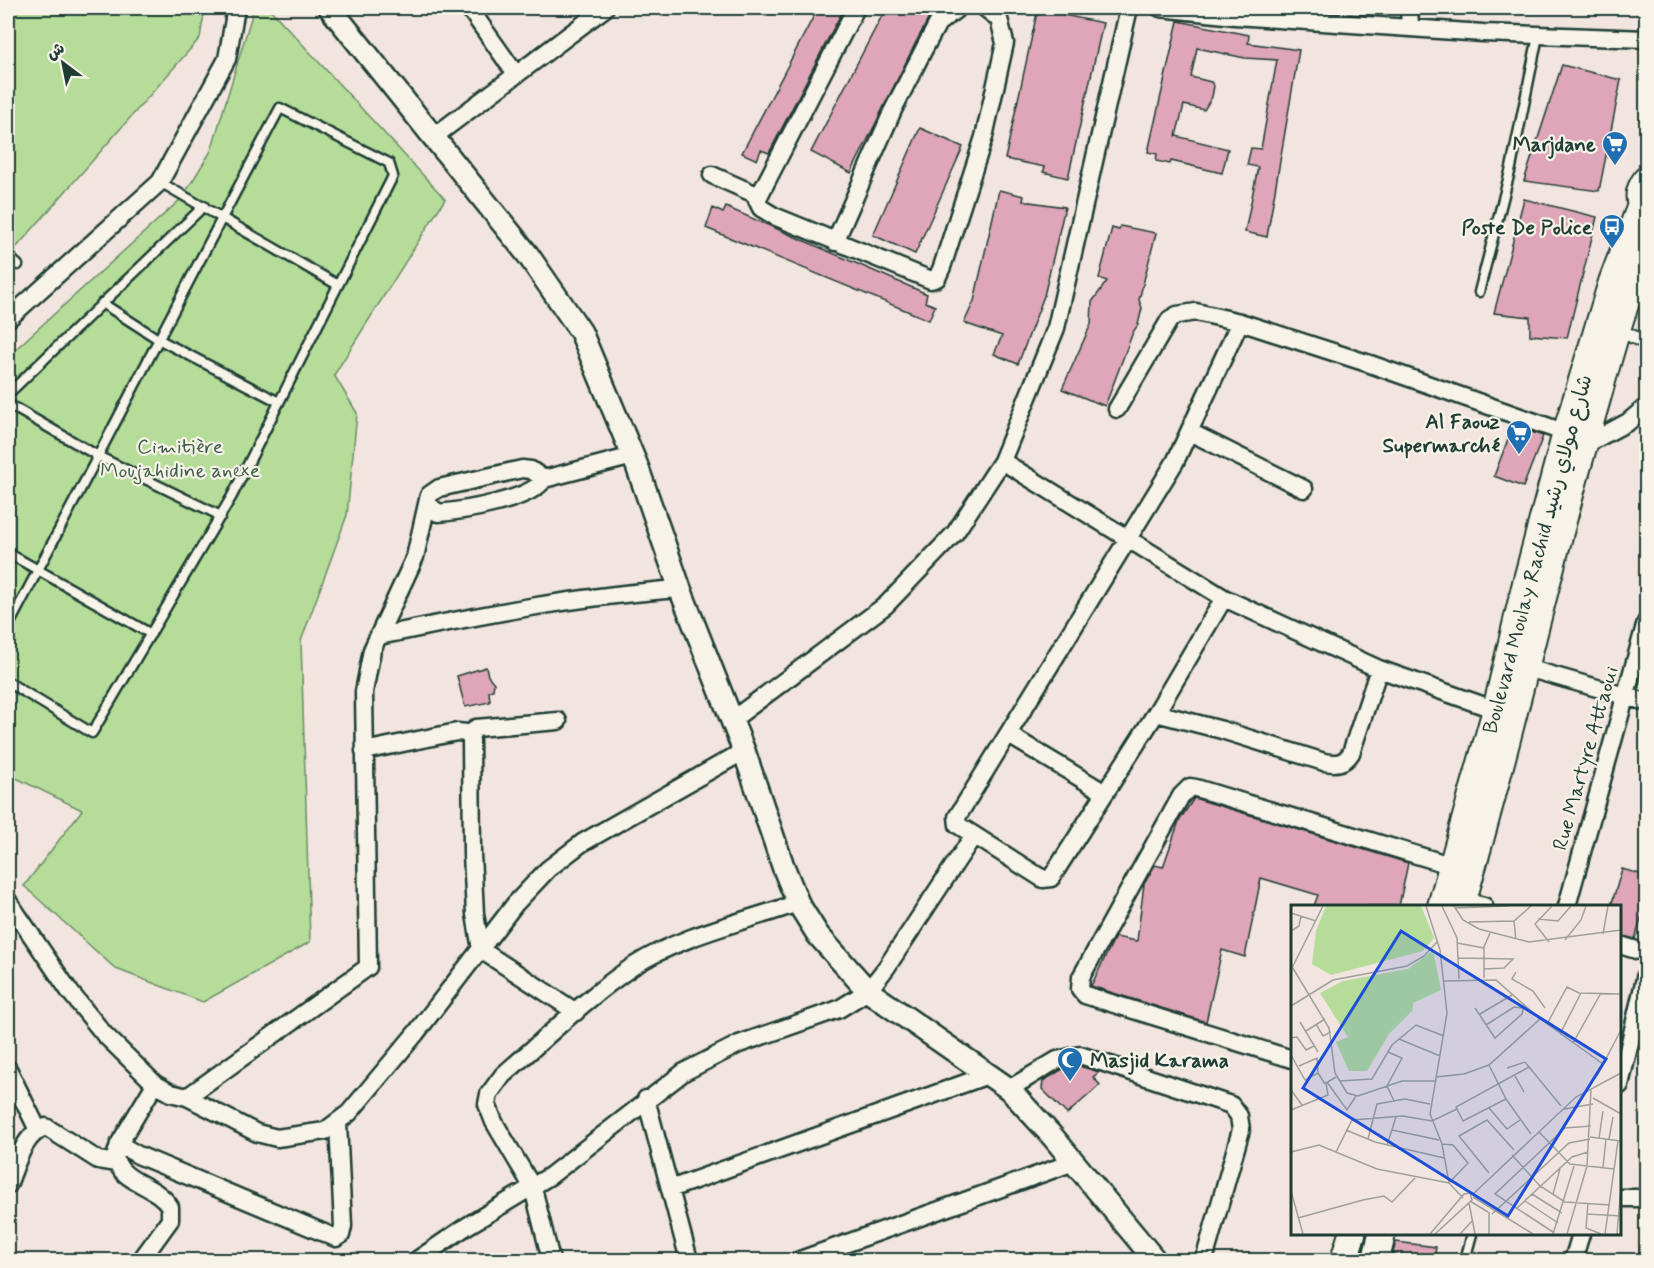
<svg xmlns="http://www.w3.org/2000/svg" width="1654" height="1268" font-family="Mynerve,'Playpen Sans Arabic',sans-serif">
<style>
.green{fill:#b5dd99;stroke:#6a8d66;stroke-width:1.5}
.building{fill:#dea6b8;stroke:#1f3d34;stroke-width:1.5}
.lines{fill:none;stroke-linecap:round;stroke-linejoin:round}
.service-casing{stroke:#1f3d34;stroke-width:13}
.pedestrian-casing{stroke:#1f3d34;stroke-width:16}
.minor-casing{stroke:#1f3d34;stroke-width:21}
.tertiary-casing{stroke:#1f3d34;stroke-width:26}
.primary-casing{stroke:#1f3d34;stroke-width:30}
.service{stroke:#f7f3e8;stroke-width:8}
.pedestrian{stroke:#f7f3e8;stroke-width:12}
.minor{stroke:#f7f3e8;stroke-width:16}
.tertiary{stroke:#f7f3e8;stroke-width:21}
.primary{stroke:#f7f3e8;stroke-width:26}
.labels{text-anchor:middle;stroke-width:4.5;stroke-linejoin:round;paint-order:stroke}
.poi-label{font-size:21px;font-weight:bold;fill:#1f3d34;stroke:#f7f3e8;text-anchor:end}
.park-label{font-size:21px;fill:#3d5d48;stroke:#f7f3e8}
.street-label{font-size:21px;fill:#1f3d34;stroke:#f7f3e8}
.inset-road{fill:none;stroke:#9ea19a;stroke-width:1.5}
.view{fill:#1d4ed8;fill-opacity:0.15;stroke:#1d4ed8;stroke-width:3}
.inset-edge{fill:none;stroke:#1f3d34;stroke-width:3}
</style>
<rect width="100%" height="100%" fill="#f2e4de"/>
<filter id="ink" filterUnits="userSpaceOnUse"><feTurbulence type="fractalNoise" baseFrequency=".0167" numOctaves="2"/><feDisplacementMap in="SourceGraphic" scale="12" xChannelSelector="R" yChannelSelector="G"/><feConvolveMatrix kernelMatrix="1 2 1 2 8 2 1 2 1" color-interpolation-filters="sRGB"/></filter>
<g filter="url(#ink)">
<path class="green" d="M8,8H205L200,38L8,257Z
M254,8H269L445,199L334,375L357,413L347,515L301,641L310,942L203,1002L116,969L24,886L82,810L8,774V356L182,198L211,151Z"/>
<path class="building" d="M818,8H844L769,153L761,150L757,160L742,153Z
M886,8H938L929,18L915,44L851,173L811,152Z
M1038,8L1064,10L1063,15L1103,23L1068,178L1043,172L1045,167L1005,159Z
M1178,21L1249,35L1248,43L1299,50L1267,237L1245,232L1258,167L1247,165L1251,148L1261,149L1277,60L1245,58L1197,48L1191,77L1211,82L1214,86L1212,97L1204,110L1184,105L1176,136L1228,149L1222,173L1171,161L1170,164L1156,161L1157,154L1148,152Z
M1562,65L1621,80L1599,191L1524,181Z
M920,128L963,147L915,254L873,235Z
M999,190L1024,196L1023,201L1065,207L1044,296L1018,364L994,354L1002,336L964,323L974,301Z
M1524,199L1597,217L1567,338L1530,335V317L1494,313Z
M726,207L927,294L925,302L935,306L929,320L706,228L713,208L723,213Z
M1120,226L1156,233L1139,300L1142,308L1138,325L1133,332L1105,406L1062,389L1091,324L1092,302L1107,281L1099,278L1112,228L1119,230Z
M1513,426L1543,436L1523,487L1494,476Z
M486,667L488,676L494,683L493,690L489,691L490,702L465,707L457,676Z
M1194,798L1408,863L1399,906H1314L1318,895L1261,878L1245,957L1222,950L1206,1022L1091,986L1115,937L1137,941L1144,884L1155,865L1163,867L1179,821Z
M1622,869L1647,876V899L1635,939L1620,935V906H1611Z
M1079,1066L1099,1072L1093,1077L1100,1085L1067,1114L1042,1089L1043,1081L1061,1070Z
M1396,1242L1436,1247L1434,1260H1391Z"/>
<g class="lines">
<defs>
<path id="service" d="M8,256L18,265
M1479,292L1511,168L1538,36
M102,303L158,339L279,402
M8,394L204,206
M8,404L98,456L222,218L160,182
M8,553L151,634
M8,627L98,456L221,516
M8,682L92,733L232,496L393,176L389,163L280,108L222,218L338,285
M1465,1260L1472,1234"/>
<path id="pedestrian" d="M1617,329L1646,343"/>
<path id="minor" d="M469,8L515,73
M856,8L757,200L761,208L774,216L931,280L937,278L942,267L984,137L1005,43L999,19L985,8
M1160,8L1235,16L1483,33L1646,39
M1409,8L1410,26
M432,138L605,8
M712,175L757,195
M835,242L893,110L924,49L938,23L958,8
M8,319L160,182L227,59L236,8
M1117,409L1170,319L1177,315L1196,312L1240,322L1370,364L1566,433
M1190,432L1304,489
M1583,446L1628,422L1646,407
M1002,461L1224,598L1379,669L1496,710
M427,503L438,513C462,511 532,500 544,479
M1224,598L1156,713L1051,878L1043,879L958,825L957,817L1175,462L1240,322
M379,636C480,615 578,596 680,589
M1527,668L1646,702
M1156,713L1222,730L1324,762C1336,764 1344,764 1351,753L1379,669
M732,720L886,605L955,533L1002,461L1056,328L1129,8
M1009,735L1105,793
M470,736L476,728L558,721
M364,751L457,732L467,733L471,740L472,854L475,914L481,950L576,1012
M8,901L70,992L104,1034L155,1084L171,1093L187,1097L257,1133L277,1138L325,1131L349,1113L416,1033L515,904L548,869L582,843L744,751
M1463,901L1484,906
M1567,906L1646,622
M1620,945L1646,953
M1292,1059L1085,995L1080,989L1081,977L1181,796L1190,787L1196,788L1453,866
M8,1069L38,1130
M1620,1085L1646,974
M1009,1089L1057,1060L1080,1055L1231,1105L1239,1116L1241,1130L1204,1260
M187,1097L368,967L364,692L372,650L415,557L429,495L439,488L522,469L531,470L544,479L633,456
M646,1099L689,1260
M119,1144L138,1155L336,1238L341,1235L343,1226L338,1123
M8,1185C16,1165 24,1133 46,1127L98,1160L116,1163
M670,1189L988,1075
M1620,1198H1646
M141,1260L170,1220V1207C157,1184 121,1184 115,1157L119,1144L155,1084
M417,1260L467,1226L550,1176L684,1072L739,1044L839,1009L868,991L886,968L974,835
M551,1260L533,1188L494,1122L487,1104L489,1094L503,1075C545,1039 586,998 632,967C679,936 746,921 798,903
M800,1260L1074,1162
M1573,1260L1581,1234"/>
<path id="tertiary" d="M330,8L528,255L581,332L637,466L680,589L744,751L783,866L798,903L818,935L868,991L1009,1089L1053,1137L1155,1260"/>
<path id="primary" d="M1646,180C1638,191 1637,201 1646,212
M1441,906L1496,710L1526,583L1566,433L1612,282L1641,205
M1461,906C1509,747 1543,583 1590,423C1607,365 1621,306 1646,251
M1344,1260L1352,1234
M1376,1260L1382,1234"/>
</defs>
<use href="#service" class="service-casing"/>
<use href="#pedestrian" class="pedestrian-casing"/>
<use href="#minor" class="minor-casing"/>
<use href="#tertiary" class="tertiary-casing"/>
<use href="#primary" class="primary-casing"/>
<use href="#service" class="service"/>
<use href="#pedestrian" class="pedestrian"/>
<use href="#minor" class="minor"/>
<use href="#tertiary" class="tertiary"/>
<use href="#primary" class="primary"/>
</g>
</g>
<defs>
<symbol id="supermarket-pin" viewBox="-11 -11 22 30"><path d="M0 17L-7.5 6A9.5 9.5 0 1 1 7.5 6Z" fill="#1f6fb2" stroke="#f7f3e8"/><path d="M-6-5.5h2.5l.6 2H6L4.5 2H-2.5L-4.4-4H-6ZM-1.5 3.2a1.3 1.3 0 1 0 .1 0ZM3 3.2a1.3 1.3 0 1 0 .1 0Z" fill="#fff"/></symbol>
<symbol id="bus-pin" viewBox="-11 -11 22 30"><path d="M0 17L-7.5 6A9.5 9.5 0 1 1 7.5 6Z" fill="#1f6fb2" stroke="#f7f3e8"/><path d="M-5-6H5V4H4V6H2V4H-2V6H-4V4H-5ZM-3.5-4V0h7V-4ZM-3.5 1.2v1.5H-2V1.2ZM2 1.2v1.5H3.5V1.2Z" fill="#fff"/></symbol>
<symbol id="mosque-pin" viewBox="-11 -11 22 30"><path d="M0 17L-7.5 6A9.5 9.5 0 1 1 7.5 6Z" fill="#1f6fb2" stroke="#f7f3e8"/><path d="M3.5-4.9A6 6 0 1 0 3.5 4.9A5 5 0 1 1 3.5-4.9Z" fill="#fff"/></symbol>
</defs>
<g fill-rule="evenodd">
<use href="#supermarket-pin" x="1600" y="129" width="30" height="40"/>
<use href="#bus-pin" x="1597" y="212" width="30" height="40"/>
<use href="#supermarket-pin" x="1504" y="418" width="30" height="40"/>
<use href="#mosque-pin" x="1055" y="1045" width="30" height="40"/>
</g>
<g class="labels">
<g class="poi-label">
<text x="1596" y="151">Marjdane</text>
<text x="1592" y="234">Poste De Police</text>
<text x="1500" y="428">Al Faouz<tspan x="1500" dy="24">Supermarché</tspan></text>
<text x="1090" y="1067" text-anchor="start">Masjid Karama</text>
</g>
<g class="park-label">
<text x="180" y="453">Cimitière<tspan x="180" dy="24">Moujahidine anexe</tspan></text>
</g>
<g class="street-label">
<text transform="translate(1537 554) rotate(-75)" y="7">Boulevard Moulay Rachid شارع مولاي رشيد</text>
<text transform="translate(1585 758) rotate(-74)" y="7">Rue Martyre Attaoui</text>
</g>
</g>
<g transform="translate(1291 905)">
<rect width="330" height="330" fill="#f2e4de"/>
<path d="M35,1H130L143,33L132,46L40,70L21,59L25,26ZM142,45L150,85L122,98V105L98,129L76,166H58L45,137L57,132L29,88L52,76L117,64Z" fill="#b5dd99"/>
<path class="inset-road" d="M135,1L149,45L156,108L139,209L151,239L158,278L172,293M151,1L166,33L168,74M163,1L172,15L188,24L238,37L330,25M164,3L217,1M0,8L25,16M247,14L267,16L280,1M223,16L225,35M178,17L223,16L240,1M0,26L8,21L10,11M312,29L317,1M274,35L290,15L295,1M258,37L244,19L261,1M166,38L193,43M167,53L222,54L213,63L193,64M0,60L38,123L44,168L56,188L67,191L111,176H144M0,65L32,1M225,67L221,74L242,86L254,103M193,73V42L199,28M153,76L205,75L248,113L312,159M0,101L42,75L116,61L133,51L146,37M184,103L204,133L231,109L233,100M189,109L221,90M9,117L27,147M25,119L32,131L40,127M256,119L276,82L288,88L330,89M195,120L223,102L231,103M15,126L34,114M269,129L290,88M0,133L6,132L15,145L23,141M108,134L149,151M282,138L310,88M97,147L111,153L96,181L103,196M0,150L14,175L27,168L34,179M198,160L215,194L240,229M8,161L26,153L27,168M216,163L234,157L270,201M224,171L233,187M306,171L330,125M145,172L173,169L198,160L249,114M48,176L81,174L101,140L125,120L153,131M36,177L56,205L65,191M0,185L11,200M302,193L330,209M215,194L172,216L165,202L238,162M198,203L216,224L229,215M273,204L302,199M0,205L37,190L35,178L45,172M55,225L84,237L153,253M101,225L148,235M248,227L279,259L323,264M299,232L330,236M308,233L312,206M77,234L86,199L114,194L139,199M318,234L322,212M96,240L105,212M0,247L28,240L86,264L158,278L177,258L162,240L151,239M45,247L61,215L112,211L141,216L166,204M221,250L249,281L274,297L319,300M312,262L315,234M198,268L168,231L196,215L223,245M0,286L12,329M241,289L271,308M262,289L269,264M181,290L285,192L330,168M182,292L242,329M179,296L197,307M234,296L267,318M178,298L184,329M297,298L295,323L310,329M225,304L281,252L297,247M198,307V329M201,309L278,238L299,234M296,309L330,311M7,313L72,295L93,291L101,297L124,273M262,327L204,289L274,223L300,221M139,329L173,289L179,288L181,295L144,329M169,329L182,315M262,329L283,261M276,329L296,261L300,184M314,329L327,236M326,329L330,280"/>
<path class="view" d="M110,26L315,154L217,311L12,183Z"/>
<rect width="330" height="330" class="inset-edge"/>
</g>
<rect width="1654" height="1268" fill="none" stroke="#f7f3e8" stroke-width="30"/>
<rect x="15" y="15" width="1624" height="1238" fill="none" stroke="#1f3d34" stroke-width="2" filter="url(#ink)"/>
<g transform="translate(63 63) rotate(328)" stroke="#f7f3e8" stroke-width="4.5" paint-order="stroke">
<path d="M0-4.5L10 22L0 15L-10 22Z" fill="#1f3d34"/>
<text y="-9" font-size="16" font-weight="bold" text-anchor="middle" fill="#1f3d34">ش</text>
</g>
</svg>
